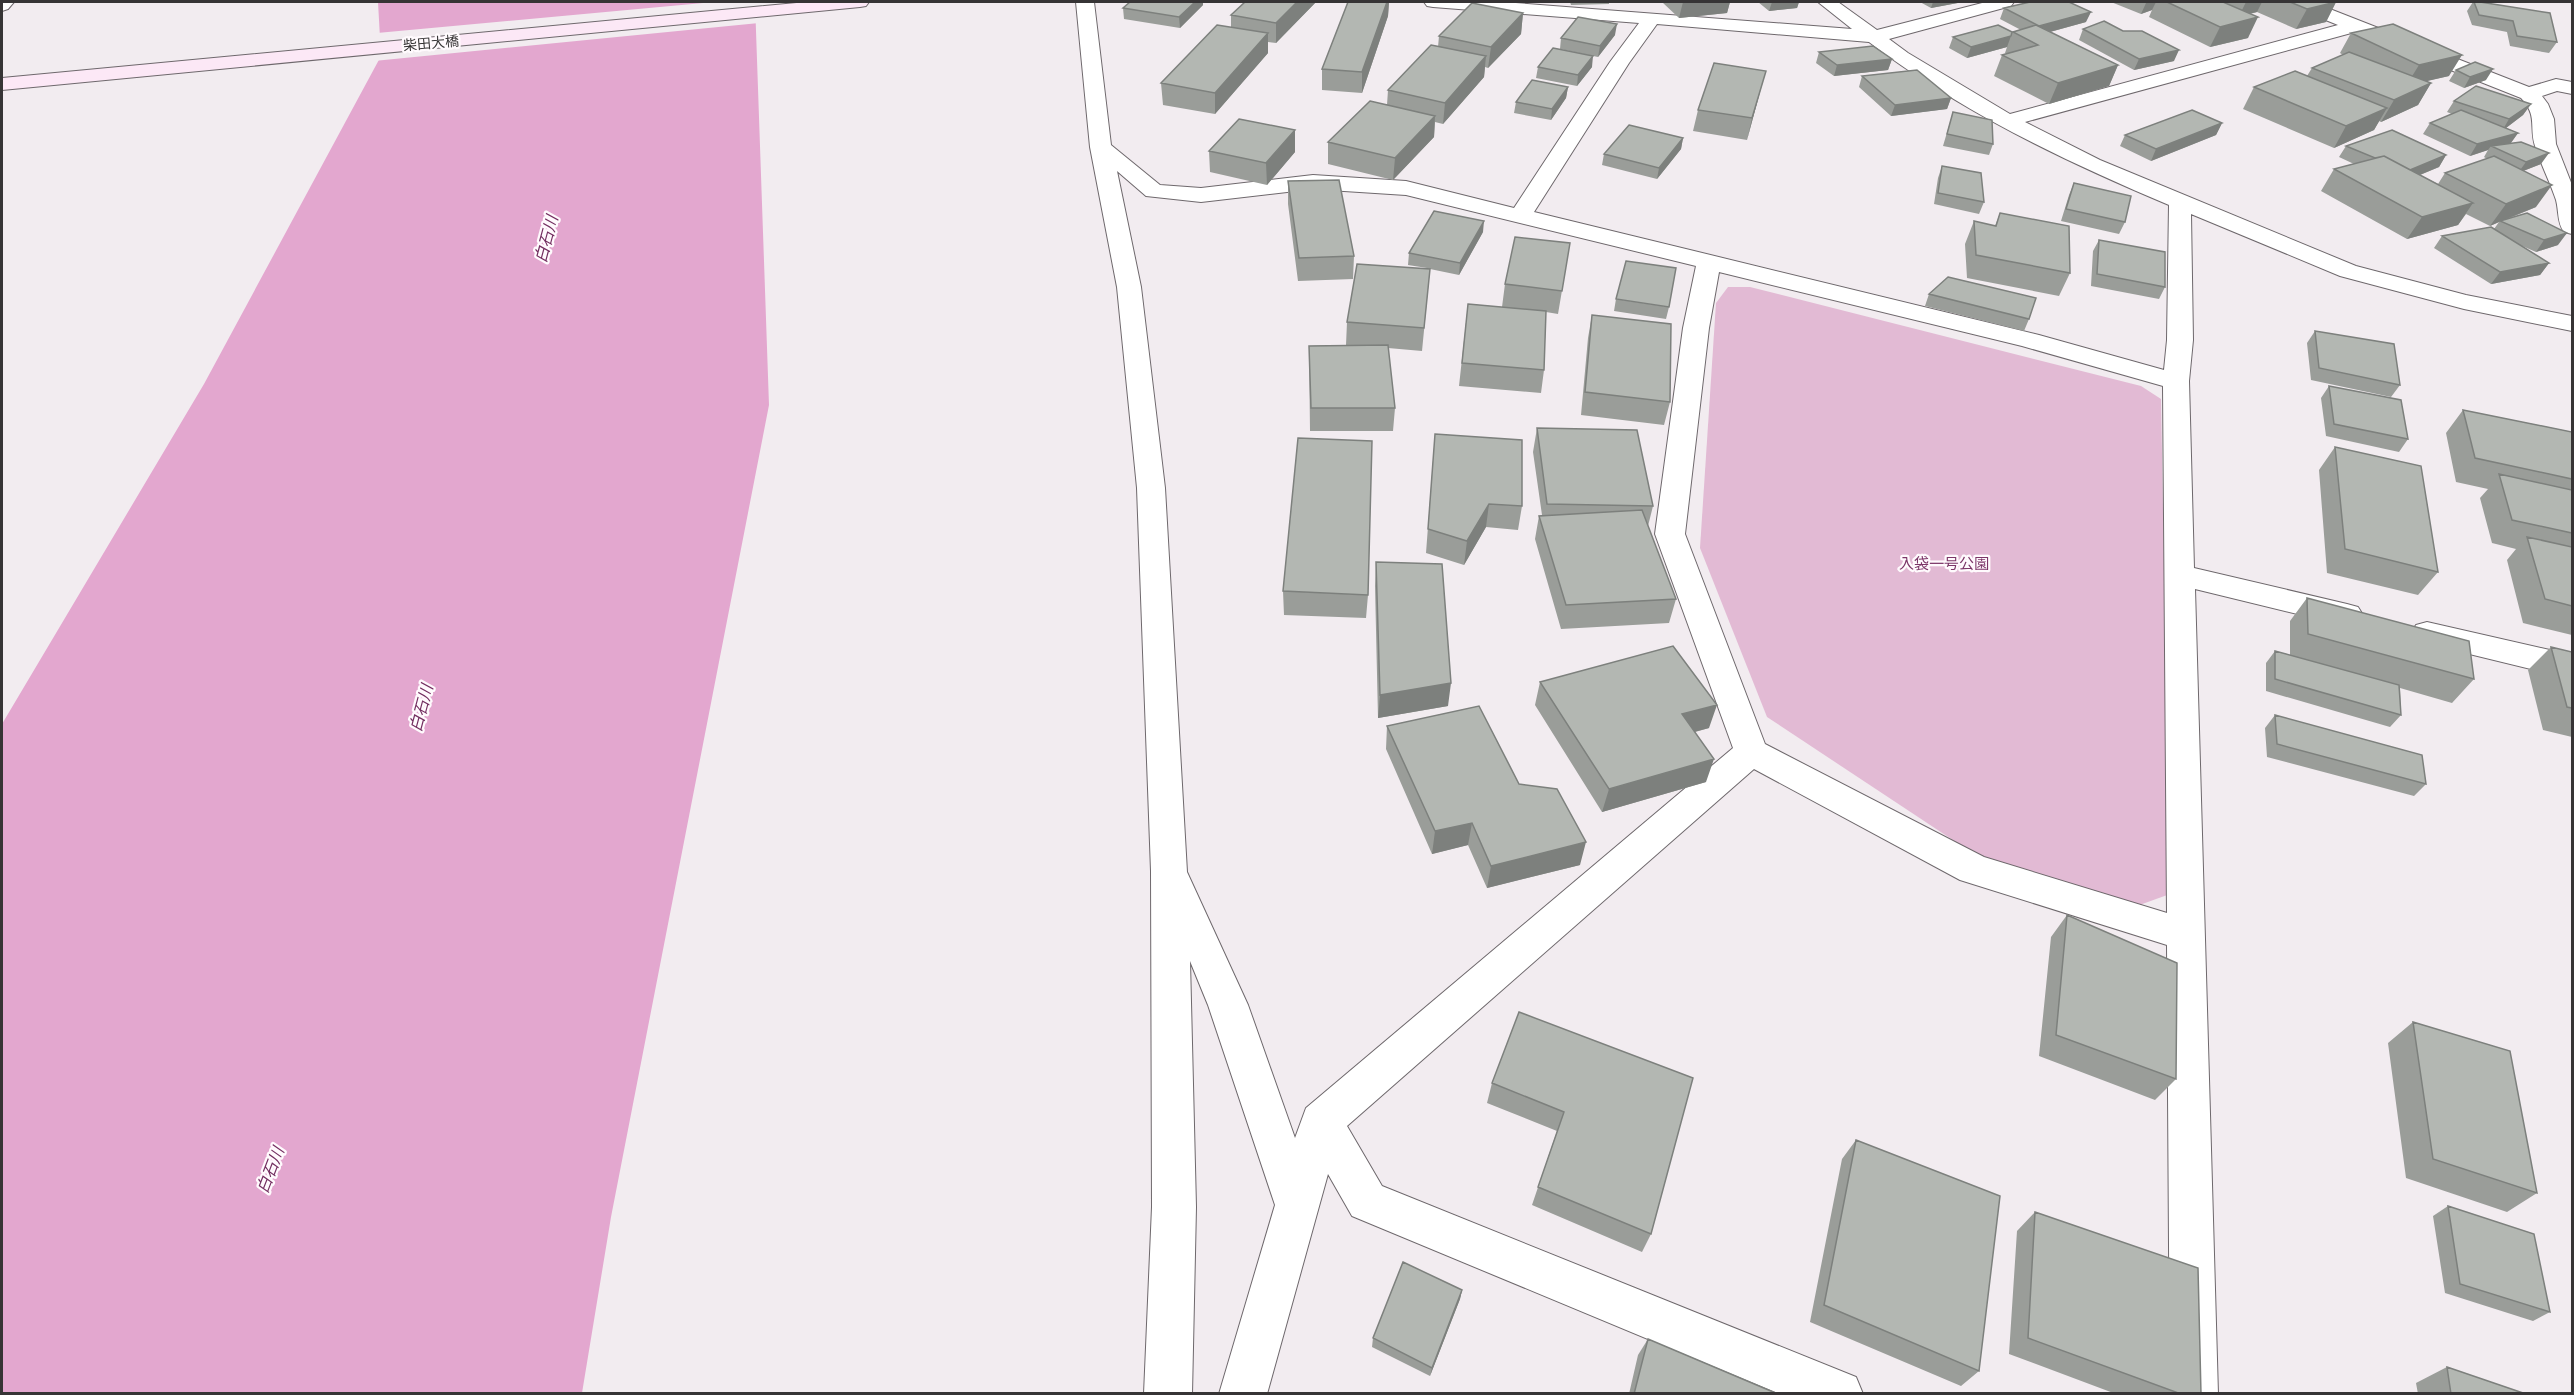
<svg xmlns="http://www.w3.org/2000/svg" width="2574" height="1395" font-family="'Nunito Sans','Noto Sans JP',sans-serif">
<style>
.green{fill:#e2bad4}
.water{fill:#e3a7cf}
.pier{fill:#f2ecf0}
.lines{fill:none;stroke-linecap:round;stroke-linejoin:round}
.minor-casing{stroke:#6e686c;stroke-width:2}
.tertiary-casing{stroke:#6e686c;stroke-width:2}
.secondary-casing{stroke:#6e686c;stroke-width:2}
.minor{fill:#fff;fill-rule:evenodd}
.tertiary{fill:#fff;fill-rule:evenodd}
.secondary{fill:#fce8f6;fill-rule:evenodd}
.wall{fill:#9a9d99}
.shaded-wall{fill:#7d807d}
.building{fill:#b3b7b2;stroke:#7d807d;stroke-width:1.5}
.labels{text-anchor:middle;stroke-width:4.5;stroke-linejoin:round;paint-order:stroke}
.far-street-label{font-size:14px;fill:#363435;stroke:#fffafd}
.park-label{font-size:15px;fill:#7c3668;stroke:#fffafd}
.water-label{font-size:16px;font-style:italic;fill:#732e60;stroke:#fffafd}
</style>
<rect width="100%" height="100%" fill="#f2ecf0"/>
<path class="green" d="M1728,287H1750L2141,386L2161,399L2170,894L2134,907L1977,856L1767,717L1700,548L1716,303Z"/>
<path class="water" d="M378,2H755L769,405L611,1217L582,1393L2,1394V724L204,384L381,56Z"/>
<path class="pier" d="M714,2H758L759,23L374,61L378,55L377,33Z"/>
<g class="lines">
<defs>
<path id="minor" d="M1076,2H1094L1111,145L1160,185L1201,188L1313,175L1406,181L1514,208L1610,62L1639,23L1433,7L1427,6L1424,2H1502L1852,29L1818,2H1838L1877,30L1986,2H2014L2011,6L1889,39L1908,53L2010,114L2338,25L2291,6L2288,2H2312L2529,87L2556,79L2572,82V94L2557,91L2542,96L2548,104L2554,119L2556,144L2572,185V234L2564,232C2557,223 2559,211 2556,200C2550,182 2541,165 2535,146C2529,126 2538,116 2521,98L2355,32L2025,122L2100,160L2356,266L2466,295L2572,316V331L2464,309L2340,276L2191,214L2193,340L2189,381L2194,568L2347,604L2358,607L2363,615L2358,623L2347,626L2195,589L2218,1394H2170L2167,945L1960,880L1754,769L1347,1126L1382,1186L1856,1377L1863,1394H1780L1352,1216L1328,1174L1267,1394H1219L1275,1205L1208,1005L1190,961L1196,1207L1192,1394H1144L1152,1207L1151,871L1137,488L1117,287L1090,147ZM1657,24L1869,42C1960,111 2064,161 2169,205L2167,340L2164,370L2039,335L1534,212L1629,63ZM1117,171L1146,196L1201,202L1313,189L1406,195L1696,266L1683,328L1655,534L1733,748L1306,1108L1295,1138L1248,1005L1187,872L1165,488L1141,287ZM1719,272L2022,346L2163,386L2167,913L1984,857L1765,744L1685,534L1709,328Z
M2427,622L2572,655V679L2416,641L2411,633L2416,625Z"/>
<path id="tertiary" d="M2,2H14L8,9L2,11Z"/>
<path id="secondary" d="M807,2H869L866,6L860,7L2,90V78Z"/>
</defs>
<use href="#minor" class="minor-casing"/>
<use href="#tertiary" class="tertiary-casing"/>
<use href="#secondary" class="secondary-casing"/>
<use href="#minor" class="minor"/>
<use href="#tertiary" class="tertiary"/>
<use href="#secondary" class="secondary"/>
</g>
<path class="wall" d="M1130,2H1203V5L1180,28L1124,19L1123,8Z
M1245,2H1316L1276,43L1268,42V53L1215,114L1163,105L1161,83L1231,27V15Z
M1348,2H1389L1388,16L1362,93L1322,90V69Z
M1570,2H1609V4L1571,5Z
M1662,2H1730L1727,13L1679,18Z
M1758,2H1799L1797,8L1769,11Z
M1920,2H1963L1931,8Z
M2111,2H2336L2326,22L2296,29L2257,12L2250,14L2248,38L2210,47L2149,17L2152,10L2141,14Z
M2473,2H2480L2557,42L2549,53L2510,46L2507,32L2472,25L2467,11Z
M2004,8L2086,22L2050,32L2118,65L2109,86L2049,104L1994,76L2002,55L2007,54L2005,53L2007,47L1967,58L1949,48L1953,37L2012,32L2021,30L2000,19Z
M1523,13L1521,34L1488,68L1485,67L1484,77L1443,124L1435,122L1434,137L1393,180L1328,164V142L1387,105L1388,90L1438,47L1439,36Z
M2083,29L2174,61L2134,70L2079,40Z
M2351,33L2449,76L2426,81L2431,83L2418,105L2381,122L2379,121L2374,130L2334,148L2243,109L2254,87L2307,76L2312,68L2343,55L2340,53Z
M1615,35L1598,57L1560,49L1561,38Z
M1819,52L1892,59L1888,70L1834,76L1816,63Z
M1538,67H1592L1577,86L1536,78Z
M2456,70L2486,80L2464,88L2449,81Z
M1862,76L1951,98L1947,109L1891,116L1859,87Z
M1568,87L1566,98L1551,120L1514,113L1516,102Z
M1760,92L1747,140L1693,131L1698,110Z
M2454,101L2531,104L2523,115L2506,128L2518,133L2511,143L2541,164L2523,171L2536,207L2510,218L2558,245L2536,252L2520,245L2549,263L2540,275L2491,284L2434,248L2442,236L2494,229L2499,222L2490,226L2466,214L2458,225L2407,239L2321,191L2334,169L2354,164L2339,157L2346,146L2446,155L2439,167L2420,175L2438,184L2445,173L2487,159L2484,157L2488,150L2470,156L2423,134L2430,123L2452,114L2447,112Z
M1953,112L1993,144L1989,155L1943,146Z
M2222,123L2216,135L2151,161L2120,146L2125,135Z
M1683,138L1681,149L1657,179L1602,165L1604,154Z
M1209,151L1295,152L1267,185L1210,172Z
M1942,166L1984,202L1979,214L1934,204L1938,178Z
M1288,181L1354,256L1353,279L1298,281L1288,204Z
M2074,183L2125,222L2119,234L2061,221L2069,195Z
M2000,213L2070,273L2059,296L1967,278L1965,244L1974,221L1995,226Z
M1483,232L1459,275L1430,269L1422,351L1388,348L1395,408L1393,431H1310L1309,346L1346,345L1347,322L1427,268L1408,265L1409,253Z
M2099,240L2165,287L2159,299L2091,286L2093,251Z
M1570,243L1558,314L1546,312L1544,370L1541,393L1459,386L1468,304L1502,307L1505,284Z
M1929,294L2029,319L2024,331L1925,306Z
M1616,299L1669,307L1666,319L1614,311Z
M1592,315L1670,402L1664,425L1581,415L1588,338Z
M2315,331L2400,385L2391,397L2311,380L2307,343Z
M2329,386L2408,439L2399,452L2326,436L2321,398Z
M2463,410L2572,432V635L2523,623L2507,560L2516,549L2492,543L2480,498L2488,489L2456,482L2446,433Z
M1537,428L1653,506L1648,526L1676,599L1669,623L1561,629L1535,539L1539,516L1542,515L1533,452Z
M1435,434L1522,506L1518,530L1486,527L1464,565L1426,553Z
M2335,447L2438,572L2418,595L2327,573L2319,470Z
M1376,562L1448,706L1378,718L1375,586Z
M1283,591L1368,595L1366,618L1284,615Z
M2307,598L2474,679L2452,703L2400,688L2401,715L2390,727L2266,691V663L2275,651L2290,655V621Z
M2551,647L2572,652V737L2543,730L2528,670Z
M1540,682L1709,728L1695,732L1706,782L1602,812L1535,705Z
M2275,715L2426,784L2414,796L2267,757L2265,728Z
M1387,726L1519,784L1580,865L1487,888L1468,845L1432,854L1386,749Z
M2067,915L2176,1079L2155,1100L2039,1056L2051,937Z
M2413,1022L2537,1193L2507,1212L2406,1178L2388,1043Z
M1693,1078L1651,1234L1642,1252L1532,1205L1557,1131L1487,1103L1492,1083Z
M1856,1140L1979,1371L1961,1386L1810,1322L1842,1159Z
M2448,1206L2550,1312L2533,1321L2445,1293L2433,1216Z
M2035,1212L2201,1394H2116L2009,1354L2017,1231Z
M1462,1290L1460,1299L1430,1376L1372,1347L1373,1338Z
M1648,1339L1778,1394H1629L1638,1355Z
M2447,1367L2526,1394H2418L2416,1383Z"/>
<path class="shaded-wall" d="M1195,2H1203V5L1180,28L1179,17Z
M1297,2H1316L1276,43V23Z
M1387,2H1389L1388,16L1362,93V72Z
M1683,2H1730L1727,13L1679,18Z
M1772,2H1799L1797,8L1769,11Z
M1933,2H1963L1931,8Z
M2151,2H2156L2152,10L2141,14L2146,3Z
M2246,2H2262L2257,12L2239,16Z
M2336,2L2326,22L2296,29L2307,9Z
M2091,12L2086,22L2035,36L2039,26Z
M1523,13L1521,34L1488,68L1491,47Z
M2258,17L2248,38L2210,47L2220,27Z
M1617,24L1615,35L1598,57L1600,46Z
M1268,33V53L1215,114V93Z
M2011,36L2007,47L1967,58L1971,47Z
M2179,50L2174,61L2134,70L2139,59Z
M2462,55L2449,76L2406,86L2419,65Z
M1486,56L1484,77L1443,124L1445,103Z
M1593,56L1592,67L1577,86L1578,75Z
M1892,59L1888,70L1834,76L1837,65Z
M2118,65L2109,86L2049,104L2058,83Z
M2493,69L2486,80L2464,88L2470,77Z
M1766,71L1760,92L1747,140L1752,118Z
M2431,83L2418,105L2381,122L2394,100Z
M1568,87L1566,98L1551,120L1552,109Z
M1951,98L1947,109L1891,116L1895,105Z
M2531,104L2523,115L2502,131L2509,119Z
M2387,108L2374,130L2334,148L2346,126Z
M1435,116L1434,137L1393,180L1395,158Z
M2222,123L2216,135L2151,161L2156,149Z
M1295,130V152L1267,185L1266,163Z
M2518,133L2510,144L2491,146L2488,150L2470,156L2477,144Z
M1683,138L1681,149L1657,179L1659,168Z
M2549,153L2541,164L2518,173L2526,162Z
M2446,155L2439,167L2400,183L2407,171Z
M2552,185L2536,207L2501,221H2500L2499,222L2490,226L2506,204Z
M2473,203L2458,225L2407,239L2422,217Z
M1484,221L1483,232L1459,275L1460,263Z
M2567,233L2558,245L2536,252L2544,240Z
M2549,263L2540,275L2491,284L2500,272Z
M1489,504L1486,527L1464,565L1467,541Z
M1451,683L1448,706L1378,718L1380,695Z
M1717,705L1709,728L1675,737L1682,714Z
M1714,759L1706,782L1602,812L1609,789Z
M1472,823L1468,845L1432,854L1435,831Z
M1586,842L1580,865L1487,888L1491,866Z
M1462,1290L1460,1299L1430,1376L1432,1368Z"/>
<path class="building" d="M1130,2H1195L1179,17L1123,8Z
M1245,2H1297L1276,23L1231,15Z
M1348,2H1387L1362,72L1322,69Z
M2030,2H2069L2091,12L2039,26L2004,8Z
M2167,2H2223L2258,17L2220,27Z
M2290,2H2336L2307,9Z
M2474,2H2480L2550,13L2557,42L2517,36L2513,21L2479,15Z
M1472,3L1523,13L1491,47L1439,36Z
M1578,17L1617,24L1600,46L1561,38Z
M2104,21L2123,31H2142L2179,50L2139,59L2083,29Z
M2393,24L2462,55L2419,65L2351,33Z
M1217,25L1268,33L1215,93L1161,83Z
M1998,25L2012,32L2011,36L1971,47L1953,37Z
M2036,25L2118,65L2058,83L2002,55L2038,45L2013,32Z
M1431,45L1486,56L1445,103L1388,90Z
M1873,46L1892,59L1837,65L1819,52Z
M1553,48L1593,56L1578,75L1538,67Z
M2349,52L2431,83L2394,100L2312,68Z
M2475,62L2493,69L2470,77L2456,70Z
M1714,63L1766,71L1752,118L1698,110Z
M1917,70L1951,98L1895,105L1862,76Z
M2295,71L2387,108L2346,126L2254,87Z
M1532,80L1568,87L1552,109L1516,102Z
M2476,86L2531,104L2509,119L2454,101Z
M1370,101L1435,116L1395,158L1328,142Z
M2192,110L2222,123L2156,149L2125,135Z
M2461,110L2518,133L2477,144L2430,123Z
M1953,112L1992,120L1993,144L1947,134Z
M1239,119L1295,130L1266,163L1209,151Z
M1629,125L1683,138L1659,168L1604,154Z
M2392,130L2446,155L2410,170L2384,156L2375,158L2346,146Z
M2521,142L2549,153L2526,162L2491,146Z
M2384,156L2473,203L2422,217L2334,169Z
M2494,156L2552,185L2506,204L2445,173Z
M1942,166L1981,173L1984,202L1938,193Z
M1339,180L1354,256L1299,258L1288,181Z
M2074,183L2131,196L2125,222L2066,209Z
M1434,211L1484,221L1460,263L1409,253Z
M2000,213L2069,226L2070,273L1976,255L1974,221L1996,226Z
M2527,213L2567,233L2544,240L2500,221Z
M2491,227L2549,263L2500,272L2442,236Z
M1515,237L1570,243L1562,291L1505,284Z
M2099,240L2165,252V287L2097,274Z
M1626,261L1676,268L1669,307L1616,299Z
M1357,264L1430,269L1424,328L1347,322Z
M1948,277L2036,298L2029,319L1929,294Z
M1468,304L1546,311L1544,370L1462,363Z
M1592,315L1671,324L1670,402L1585,392Z
M2315,331L2394,344L2400,385L2319,368Z
M1388,345L1395,408H1311L1309,346Z
M2329,386L2401,400L2408,439L2334,424Z
M2463,410L2572,432V479L2475,458Z
M1537,428L1637,430L1653,506L1547,504Z
M1435,434L1522,440V506L1489,504L1467,541L1428,529Z
M1298,438L1372,441L1368,595L1283,591Z
M2335,447L2421,466L2438,572L2345,549Z
M2499,474L2572,490V533L2512,520Z
M1642,510L1676,599L1566,605L1539,516Z
M2527,537L2572,547V606L2545,599Z
M1376,562L1442,564L1451,683L1380,695Z
M2307,598L2469,641L2474,679L2308,634Z
M1673,646L1717,705L1682,714L1714,759L1609,789L1540,682Z
M2551,647L2572,652V708L2567,707Z
M2275,651L2399,685L2401,715L2275,679Z
M1479,706L1519,784L1557,789L1586,842L1491,866L1472,823L1435,831L1387,726Z
M2275,715L2422,755L2426,784L2277,744Z
M2067,915L2177,963L2176,1079L2056,1035Z
M1519,1012L1693,1078L1651,1234L1538,1187L1564,1112L1492,1083Z
M2413,1022L2510,1051L2537,1193L2433,1159Z
M1856,1140L2000,1196L1979,1371L1824,1305Z
M2448,1206L2534,1234L2550,1312L2460,1284Z
M2035,1212L2198,1268L2201,1394H2181L2028,1338Z
M1403,1262L1462,1290L1432,1368L1373,1338Z
M1648,1339L1778,1394H1634Z
M2447,1367L2526,1394H2451Z"/>
<g class="labels">
<g class="far-street-label">
<text transform="translate(431 43) rotate(-5)" y="5">柴田大橋</text>
</g>
<g class="park-label">
<text x="1944" y="569">入袋一号公園</text>
</g>
<g class="water-label">
<text transform="translate(546 239) rotate(-75)" y="6">白石川</text>
<text transform="translate(421 708) rotate(-75)" y="6">白石川</text>
<text transform="translate(270 1170) rotate(-69)" y="6">白石川</text>
</g>
</g>
<rect width="2574" height="1395" fill="none" stroke="#363435" stroke-width="6"/>
</svg>
